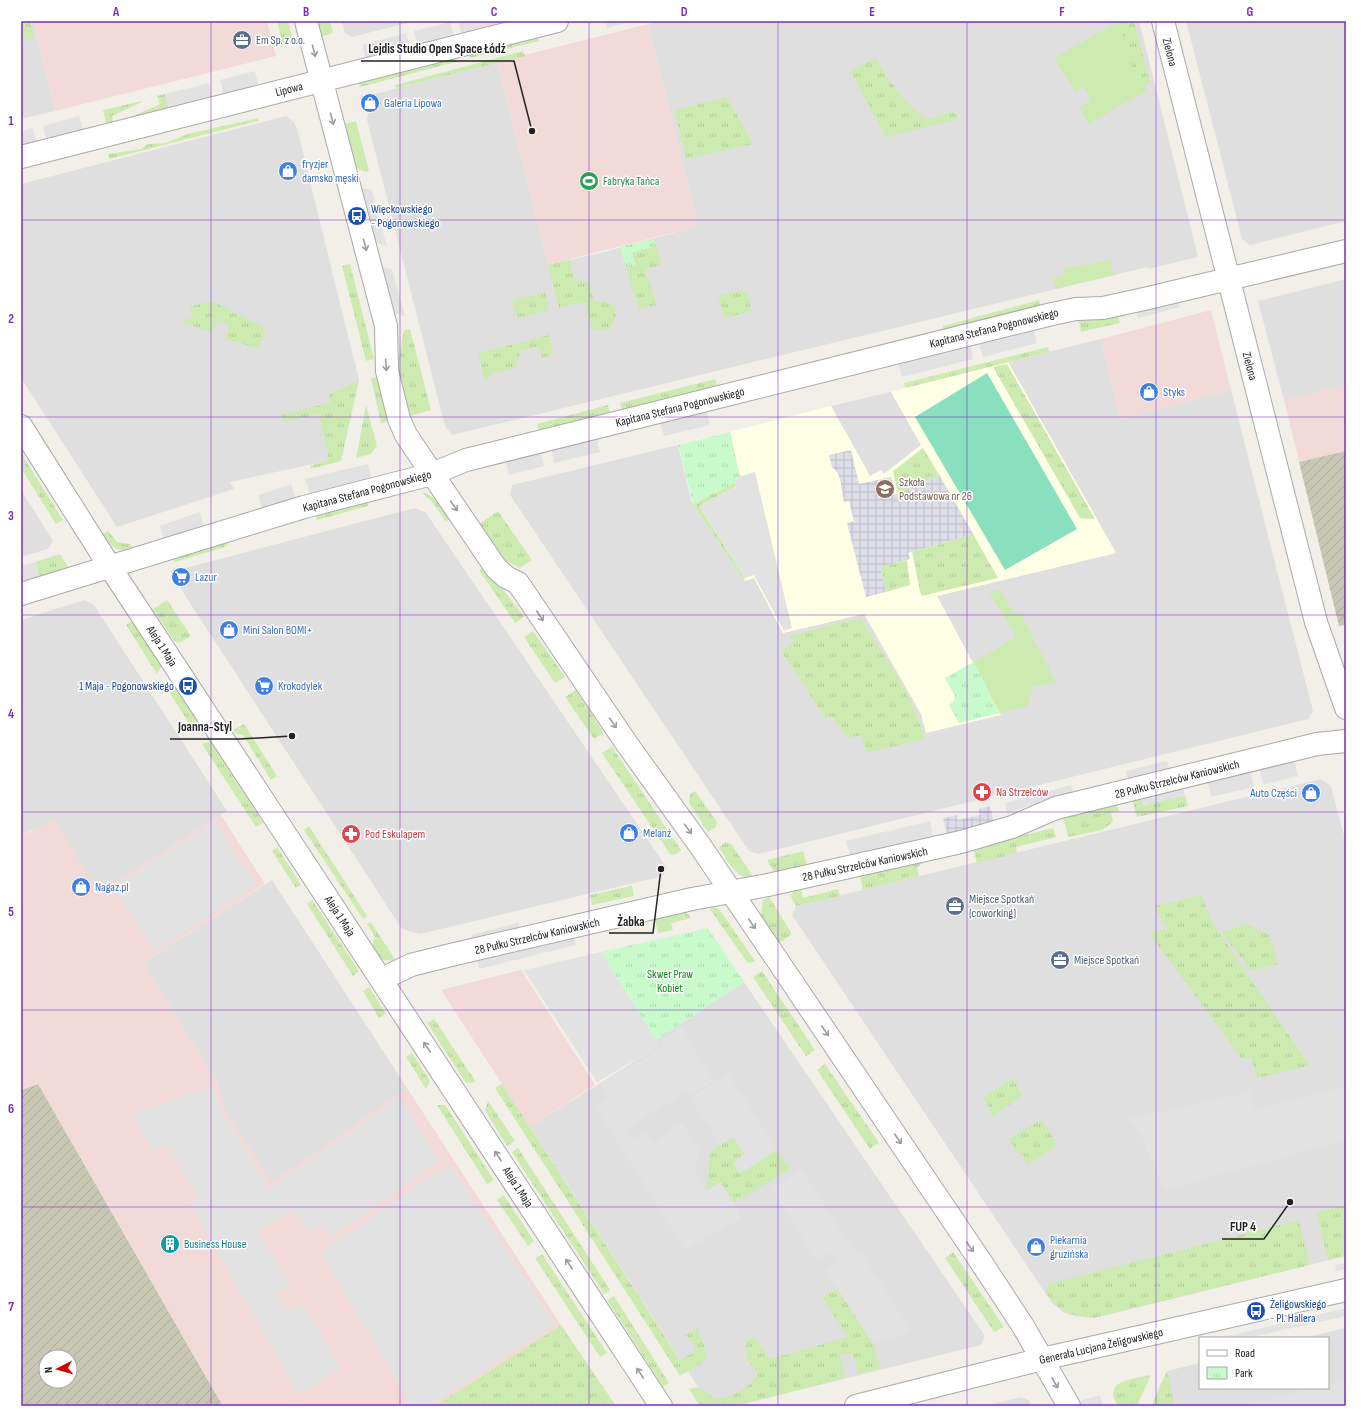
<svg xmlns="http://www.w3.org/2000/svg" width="1367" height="1427" font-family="'Sofia Sans Condensed',sans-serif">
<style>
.residential{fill:#e0dfdf}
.commercial{fill:#f2dad9}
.education{fill:#ffffe5}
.construction{fill:url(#construction-furrows);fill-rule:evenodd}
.grass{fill:url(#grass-tufts)}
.park{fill:url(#park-tufts)}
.garden{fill:#cdebb0}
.pitch{fill:#88e0be}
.parking{fill:#e2e2e2}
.plaza{fill:url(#plaza-grid)}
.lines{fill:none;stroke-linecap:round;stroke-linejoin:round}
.minor-casing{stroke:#a9a9a9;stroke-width:24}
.minor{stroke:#fff;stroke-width:22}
.oneway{stroke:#9c9c9c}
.grid{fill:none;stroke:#7b2cbf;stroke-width:1;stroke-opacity:0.55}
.labels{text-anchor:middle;stroke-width:3;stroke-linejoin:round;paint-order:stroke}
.service-label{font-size:12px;fill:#4e5e75;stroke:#fff;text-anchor:start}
.street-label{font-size:12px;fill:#222;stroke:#fff}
.shop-label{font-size:12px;fill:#366cbe;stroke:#fff;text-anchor:start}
.leisure-label{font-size:12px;fill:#27864d;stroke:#fff;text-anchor:start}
.transit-label{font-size:12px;fill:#164399;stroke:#fff;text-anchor:start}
.education-label{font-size:12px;fill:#785e54;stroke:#fff;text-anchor:start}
.health-label{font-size:12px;fill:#be3a42;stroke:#fff;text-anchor:start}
.park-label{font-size:12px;fill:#0c8416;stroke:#fff}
.culture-label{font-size:12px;fill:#0d838f;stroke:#fff;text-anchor:start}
.leader{fill:none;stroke:#222;stroke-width:1.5}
.callout-dot{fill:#222;stroke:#fff;stroke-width:1.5}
.callout-label{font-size:13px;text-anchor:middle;font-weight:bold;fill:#222;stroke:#fff;stroke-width:3;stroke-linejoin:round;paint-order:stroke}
.neatline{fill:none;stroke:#7b2cbf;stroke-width:1.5}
.grid-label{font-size:13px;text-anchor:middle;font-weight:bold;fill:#7b2cbf}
</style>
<defs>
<pattern id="construction-furrows" width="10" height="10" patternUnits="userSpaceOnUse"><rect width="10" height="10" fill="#c7c7b4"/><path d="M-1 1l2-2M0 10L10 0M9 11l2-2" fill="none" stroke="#abab9a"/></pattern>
<pattern id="grass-tufts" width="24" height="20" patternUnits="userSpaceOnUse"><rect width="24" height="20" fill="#cdebb0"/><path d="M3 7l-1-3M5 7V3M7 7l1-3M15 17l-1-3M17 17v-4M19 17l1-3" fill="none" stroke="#b0c997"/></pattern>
<pattern id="park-tufts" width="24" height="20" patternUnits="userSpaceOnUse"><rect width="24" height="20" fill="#c8facc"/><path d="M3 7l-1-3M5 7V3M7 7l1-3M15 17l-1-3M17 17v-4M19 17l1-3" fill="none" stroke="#acd6af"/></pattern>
<pattern id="plaza-grid" width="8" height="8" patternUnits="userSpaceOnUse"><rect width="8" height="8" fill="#dddde8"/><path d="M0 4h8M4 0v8" fill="none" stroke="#bdbdc7"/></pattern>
</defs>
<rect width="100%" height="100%" fill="#f2efe9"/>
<path class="residential" d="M21,21H33L55,111L21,119Z
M342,21H415L352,37L345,33Z
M661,21H1139L1198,257L1148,269L1147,267L452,435L445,426L367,120L371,95L497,62L548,265L608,251L698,226L648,24Z
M1186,21H1346V221L1250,245L1242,239Z
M286,116L294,122L298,132L359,380L329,394L337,459L230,482L234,489L117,527L21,378V184Z
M1346,279V385L1284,401L1258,301Z
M1101,339L1120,419L1231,390L1313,711L1308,719L758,854L749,851L510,495L512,485L678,445L692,502L754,578L783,633L1116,553L1008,362Z
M891,392L921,445L884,474L870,476L831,406Z
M21,490L53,541L48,549L21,557Z
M415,508L426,513L667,868L663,876L420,934L402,929L175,580L178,570Z
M84,600L94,605L227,811L99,893L32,829L21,836V620Z
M1321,779L1331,786L1346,843V1256L1115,1313L1093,1318L1066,1314L1052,1303L792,915L796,906Z
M272,880L407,1088L272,1183L225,1111L216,1080L143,963Z
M744,982L985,1336L981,1345L735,1406H711L698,1387L530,1127L659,1046L656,1040Z
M1346,1328V1406H1154L1153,1402L1167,1371L1200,1363V1388H1328V1338H1304Z
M1021,1397L1028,1400L1032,1406H985Z"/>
<path class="commercial" d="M33,21H267L276,56L55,111Z
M648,24L698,226L548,265L497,62Z
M1211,310L1231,390L1120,419L1101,339Z
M1346,385V451L1299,462L1284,400Z
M221,815L265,884L143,963L216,1080L225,1111L272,1182L407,1088L561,1325L435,1406H223L38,1084L21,1089V836L55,819L99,893Z
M521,970L595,1085L530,1127L441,990Z"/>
<path class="education" d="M1008,362L1116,553L937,596L1001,715L926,733L921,714L864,614L783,633L754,578L744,581L692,502L678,445L831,406L870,476L881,470L884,474L921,445L891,392Z"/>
<path class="construction" d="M1346,451V625L1339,626L1299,462Z
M38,1084L210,1384L223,1406H21V1090ZM46,1357H70V1381H46Z"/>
<path class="grass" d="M21,21H30L35,38L21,41Z
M277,21H288L293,41L283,44Z
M318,21H330L333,33L322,36Z
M1119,21H1134L1150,82L1145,84L1147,91L1138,95Z
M538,36L539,41L470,58L469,54Z
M523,51L525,56L396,88L395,85Z
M456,58V62L360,87L358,83Z
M876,58C890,82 904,104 928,120L954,110L958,119L886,137L850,71Z
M165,94L169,110L132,119L131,117L160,104L157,96Z
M727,97L753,144L686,159L674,110Z
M142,101V102L112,116L114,124L107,126L103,110Z
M258,118V121L109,159L108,154L141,149L148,144L165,143L188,134Z
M653,239L662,264L645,270L657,305L639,309L620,247Z
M569,260L574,279L589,282L594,301C599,301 606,301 610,304C620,310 615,323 609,329L596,331L592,329L584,302L559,308L548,265Z
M350,264L374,359L366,361L342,266Z
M740,290L748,293L751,311L725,318L718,296Z
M545,292L549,310L519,318L516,316L512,300Z
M1039,300L1041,306L944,330L943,326Z
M211,301L263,326L265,336L259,345L260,349L225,339L230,326L218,320L212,332L183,323L182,321L193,317L190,307Z
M1117,312L1120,323L1081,332L1078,316Z
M410,329L431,410L410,416L397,369L404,330Z
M549,335L554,355L542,358L539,346L521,351L515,368L491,374L485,382L478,353Z
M1048,347L1049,352L905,388L904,383Z
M1007,364L1095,519L1080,518L993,367Z
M378,377L390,421L381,423L371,378Z
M715,379L717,386L622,410L620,403Z
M359,380L341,461L311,469L310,466L329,460L319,414L283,422L282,415L330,403L329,394Z
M366,405L377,446L371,454L356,458Z
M608,405L610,413L539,430L537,424Z
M923,448L940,476L898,494L893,471Z
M21,453L63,520L56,524L21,468Z
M736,482L735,487L699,506L745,578L744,581L693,504Z
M421,491L434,498L450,519L446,522L434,504Z
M367,500L368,506L317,520L315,514Z
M498,511L532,560L520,568L503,559L479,524Z
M108,531L117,542L130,544L133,549C117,553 112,548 103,534Z
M973,534L998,578L921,596L912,552Z
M227,542L228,546L175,562L173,559Z
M60,554L69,568L40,578L35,562Z
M907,560L910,585L886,592L880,567Z
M485,566L524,617L515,623L479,570Z
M167,600L191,636L179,643L174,641L153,609Z
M861,618C884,657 913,696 925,739L866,753L861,735L847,738L832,716L826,719L781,651L794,641L788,636Z
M132,621L161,666L157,674L126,625Z
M533,631L565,677L555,683L524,637Z
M172,683L199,724L194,731L164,684Z
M576,690L604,733L594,739L565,697Z
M244,724L277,776L271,780L243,735L236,734L233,730Z
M210,741L263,823L256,827L202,744Z
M612,747L681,850L675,855L670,854L602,753Z
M695,791L717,822L716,827L708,832L689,803L690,794Z
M1185,795L1188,806L1137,817L1132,799L1141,797L1143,805Z
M1116,803L1119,811L1111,813L1113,822L1102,830L1068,837L1063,816Z
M309,826L367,916L363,919L304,830Z
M1053,828L1056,837L1016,847L1017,853L977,863L973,848Z
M726,842L731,844L755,879C735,878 728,862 719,847Z
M277,847L301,885L296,888L272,851Z
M803,851L808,868L777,876L767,860Z
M924,861L917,868L919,876L863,890L860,875Z
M632,886L634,896L592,905L590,895Z
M801,889L803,898L838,889L840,896L796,906L790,895L793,894L792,891Z
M1201,895L1214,925L1310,1066L1257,1078L1251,1058L1242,1059L1149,933L1168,929L1156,911L1155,906Z
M769,897L791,932V935L779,943L761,915L763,900Z
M312,900L359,971L353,976L307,904Z
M714,907L718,909L722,913L755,961L750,963L747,962L709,908Z
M686,911L691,918L671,923L673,930L658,933L655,919Z
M371,922L396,961L381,960L371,949L375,937L367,924Z
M1246,924L1269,935L1278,964L1251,971L1221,932Z
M762,971L815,1050L806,1056L753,977Z
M369,987L386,1014L379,1018L363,991Z
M434,1019L476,1082L466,1083L427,1023Z
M412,1053L430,1081L426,1089L406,1057Z
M825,1064L879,1143L870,1149L817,1070Z
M1013,1078L1022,1094L1020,1098L992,1117L988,1104L982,1098Z
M502,1084L680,1360L697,1350L686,1335L697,1327L704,1345L707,1360L680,1376L495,1088Z
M488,1101L515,1141L507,1146L485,1110Z
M437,1105H445L494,1180L487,1184Z
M1040,1120L1043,1122L1058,1145L1028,1165L1024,1159V1156L1016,1151L1009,1139Z
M733,1137L745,1155L740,1173L777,1150L790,1169L734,1203L720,1182L706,1191L711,1151Z
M518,1148L610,1290L604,1294L512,1152Z
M504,1195L534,1241L528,1246L497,1200Z
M1346,1205V1256L1328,1260L1316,1212Z
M1299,1220L1310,1265L1093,1318C1070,1316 1059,1313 1046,1293L1048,1284Z
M953,1252L1004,1327L994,1332L945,1258Z
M542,1254L607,1353L600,1357L535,1258Z
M837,1288L872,1340L880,1368L858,1374L853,1353L840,1356L845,1378L735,1406H700L689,1389L698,1387L715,1399C736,1396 745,1391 758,1374L747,1359L746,1341L754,1336L770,1359L848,1337L822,1297Z
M614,1296L669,1383L663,1387L607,1300Z
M561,1325L616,1406H435Z
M1167,1371L1175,1406H1151L1153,1402Z
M1151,1375L1137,1406H1118C1101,1380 1134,1379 1151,1375Z"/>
<path class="park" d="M653,239L656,246L632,253L636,265L626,268L620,247Z
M730,432L740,476L736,482L693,504L678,445Z
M974,662L1000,713L959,723L949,705L954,701L955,696L945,678Z
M708,928L744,982L656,1040L601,952Z"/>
<path class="garden" d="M1119,21L1138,95L1089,124L1079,107L1091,100L1083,87L1075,92L1054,58Z
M356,121L369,171L365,172L355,167L344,124Z
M1110,260L1114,275L1056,289L1053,278L1064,276L1062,269Z
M1000,590L1013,612L1021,614L1056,682L1033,687L1027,707L1000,713L974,662L1016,637L989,592Z"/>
<path class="pitch" d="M987,373L1077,529L1005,570L915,417Z"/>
<path class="parking" d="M458,21H496L498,27L462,36Z
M605,21H634L607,28Z
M450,22L454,38L418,47L414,31Z
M406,33L411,49L366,61L362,45Z
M255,71L259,87L224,96L220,80Z
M209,83L213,99L169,110L165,94Z
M79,116L84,132L47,141L43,126Z
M33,128L37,144L21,148V131Z
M358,188L372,190L387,247L372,241Z
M379,267L392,269L405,316L391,312Z
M1177,297L1180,307L1138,318L1135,307Z
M1033,327L1037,343L983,357L979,341Z
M970,343L973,359L902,377L898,361Z
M706,409L710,425L664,436L660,420Z
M596,436L600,452L554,463L551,447Z
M540,450L544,466L509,475L505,459Z
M368,464L372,479L310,495L305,479Z
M755,472L792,628L784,631L754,575L745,578L699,506L735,487L736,482L740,476Z
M291,484L296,500L263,511L258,495Z
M200,512L205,529L165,542L160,526Z
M35,562L40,578L21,584V566Z
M1294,759L1298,776L1263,785L1259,768Z
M1167,761L1169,770L1128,780L1126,771Z
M1250,770L1254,787L1211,797L1207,781Z
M1071,785L1073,794L1007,812L1005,803Z
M1182,787L1185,795L1143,806L1141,797Z
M930,821L933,838L851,858L846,841Z
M215,822L256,885L154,951L113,887Z
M518,923L520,931L472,942L471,935Z
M574,938L576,945L479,969L478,961Z
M601,952L660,1046L597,1082L524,970Z
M682,1027L713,1081L690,1095L687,1091L627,1129L633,1140L647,1132L653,1142L682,1123L699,1150L695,1172L704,1189L707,1191L720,1182L734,1203L741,1218L685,1250L595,1106L609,1096L601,1084L663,1047L660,1042Z
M728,1073L777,1150L740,1174L733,1162L745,1155L733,1137L721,1145L690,1098Z
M1346,1086V1140L1164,1190L1141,1135L1130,1119L1250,1092L1255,1109Z
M214,1087L222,1113L270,1189L399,1097L440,1161L330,1238L322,1225L309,1233L294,1209L257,1232L291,1285L276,1294L288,1313L303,1304L340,1368L299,1395L190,1203L198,1197L166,1144L153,1151L130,1113Z
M450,1164L555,1324L429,1406H412L320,1252Z
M802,1170L853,1250L863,1256L907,1324L910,1332L873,1344L826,1271L838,1263L831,1252L816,1260L772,1189Z
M1346,1263V1269L1336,1271L1335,1265Z
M1346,1308V1316L1248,1338H1220Z
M1346,1379V1406H1242L1312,1388H1328V1384Z
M1100,1395L1103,1406H1082L1079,1401Z"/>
<path class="plaza" d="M851,450L859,484L891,477L895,495L940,476L973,534L908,553L910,559L880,567L886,592L866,597L847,523L854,521L849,501L844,502L840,479L837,472L832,467L829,455Z
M990,806L994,823L947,834L943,818L957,815L958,820L980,815L979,809Z"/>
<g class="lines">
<defs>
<path id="minor" d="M306,21L386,326L387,371L399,419L406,435L496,568L506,577L518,583L627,744L701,847L981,1262L1023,1326L1069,1406
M1163,21L1316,622L1346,708
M21,157L557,21
M21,426L110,567L661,1406
M21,594L304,507L432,474L466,460L1052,314L1076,309L1103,308L1144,299L1346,251
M382,979L411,965L455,954L692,899L768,885L961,842L1012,827L1056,808L1317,744L1346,741
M856,1406L1042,1359L1346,1290"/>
</defs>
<use href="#minor" class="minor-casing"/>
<use href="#minor" class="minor"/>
</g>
<defs><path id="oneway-shaft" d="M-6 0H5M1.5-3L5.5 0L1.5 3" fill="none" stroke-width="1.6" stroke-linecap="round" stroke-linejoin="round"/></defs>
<g class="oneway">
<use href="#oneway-shaft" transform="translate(314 51) rotate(75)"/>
<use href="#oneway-shaft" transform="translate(332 119) rotate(75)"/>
<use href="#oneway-shaft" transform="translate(365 245) rotate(75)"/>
<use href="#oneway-shaft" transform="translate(386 365) rotate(86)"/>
<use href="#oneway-shaft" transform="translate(454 506) rotate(56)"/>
<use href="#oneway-shaft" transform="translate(540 616) rotate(56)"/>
<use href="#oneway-shaft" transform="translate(613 723) rotate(56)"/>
<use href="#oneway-shaft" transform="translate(688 829) rotate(54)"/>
<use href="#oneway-shaft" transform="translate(752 924) rotate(56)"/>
<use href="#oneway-shaft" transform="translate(825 1031) rotate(56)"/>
<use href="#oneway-shaft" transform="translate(427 1047) rotate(-124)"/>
<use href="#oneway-shaft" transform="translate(898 1139) rotate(56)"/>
<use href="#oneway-shaft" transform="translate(498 1156) rotate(-123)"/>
<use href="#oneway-shaft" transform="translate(970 1247) rotate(56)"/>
<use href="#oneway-shaft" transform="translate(569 1264) rotate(-123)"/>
<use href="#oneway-shaft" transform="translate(640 1373) rotate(-123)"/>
<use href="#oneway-shaft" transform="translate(1055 1383) rotate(60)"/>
</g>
<path class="grid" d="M211,21V1406M400,21V1406M589,21V1406M778,21V1406M967,21V1406M1156,21V1406M21,220H1346M21,417H1346M21,615H1346M21,812H1346M21,1010H1346M21,1207H1346"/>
<defs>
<symbol id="office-disc" viewBox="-11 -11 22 22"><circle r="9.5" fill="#5c6f8a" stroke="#fff"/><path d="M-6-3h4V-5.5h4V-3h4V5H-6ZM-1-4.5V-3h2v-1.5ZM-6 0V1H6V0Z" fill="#fff"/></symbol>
<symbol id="shop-disc" viewBox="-11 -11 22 22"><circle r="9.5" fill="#3f7fe0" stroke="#fff"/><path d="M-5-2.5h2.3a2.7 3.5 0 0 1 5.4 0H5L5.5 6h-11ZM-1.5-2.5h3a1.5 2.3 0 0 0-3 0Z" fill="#fff"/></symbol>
<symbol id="stadium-disc" viewBox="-11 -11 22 22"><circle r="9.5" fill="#2e9e5b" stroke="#fff"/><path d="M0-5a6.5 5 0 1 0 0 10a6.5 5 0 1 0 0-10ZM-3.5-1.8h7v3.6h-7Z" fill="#fff"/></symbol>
<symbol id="bus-disc" viewBox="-11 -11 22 22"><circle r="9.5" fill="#1a4fb4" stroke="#fff"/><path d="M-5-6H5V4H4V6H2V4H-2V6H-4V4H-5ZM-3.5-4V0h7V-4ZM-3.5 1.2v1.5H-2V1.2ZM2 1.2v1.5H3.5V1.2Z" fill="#fff"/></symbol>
<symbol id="school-disc" viewBox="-11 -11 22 22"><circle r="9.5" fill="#8d6e63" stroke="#fff"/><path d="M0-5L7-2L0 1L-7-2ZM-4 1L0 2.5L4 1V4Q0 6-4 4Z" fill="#fff"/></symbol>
<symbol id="supermarket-disc" viewBox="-11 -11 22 22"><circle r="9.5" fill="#3f7fe0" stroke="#fff"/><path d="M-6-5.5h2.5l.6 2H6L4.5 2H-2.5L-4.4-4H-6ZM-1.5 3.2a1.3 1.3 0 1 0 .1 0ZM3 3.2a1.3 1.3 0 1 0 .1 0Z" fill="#fff"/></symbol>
<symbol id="pharmacy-disc" viewBox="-11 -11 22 22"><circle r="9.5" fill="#e0444e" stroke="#fff"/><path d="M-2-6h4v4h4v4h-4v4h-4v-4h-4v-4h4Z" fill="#fff"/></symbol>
<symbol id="building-disc" viewBox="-11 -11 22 22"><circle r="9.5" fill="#0f9aa8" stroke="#fff"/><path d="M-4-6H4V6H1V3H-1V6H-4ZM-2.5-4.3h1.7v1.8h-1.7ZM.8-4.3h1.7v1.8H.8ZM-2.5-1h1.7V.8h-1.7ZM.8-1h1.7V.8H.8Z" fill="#fff"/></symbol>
</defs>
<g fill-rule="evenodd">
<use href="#office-disc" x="231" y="29" width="22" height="22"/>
<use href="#shop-disc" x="359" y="92" width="22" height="22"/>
<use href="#shop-disc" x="277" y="160" width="22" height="22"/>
<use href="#stadium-disc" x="578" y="170" width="22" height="22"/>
<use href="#bus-disc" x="346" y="205" width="22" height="22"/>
<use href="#shop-disc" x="1138" y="381" width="22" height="22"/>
<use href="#school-disc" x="874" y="478" width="22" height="22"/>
<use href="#supermarket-disc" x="170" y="566" width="22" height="22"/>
<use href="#shop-disc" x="218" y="619" width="22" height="22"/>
<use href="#bus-disc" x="177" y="675" width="22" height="22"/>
<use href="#supermarket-disc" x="253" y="675" width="22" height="22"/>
<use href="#pharmacy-disc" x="971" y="781" width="22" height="22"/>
<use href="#shop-disc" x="1300" y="782" width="22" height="22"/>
<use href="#shop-disc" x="618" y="822" width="22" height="22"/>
<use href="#pharmacy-disc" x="340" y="823" width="22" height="22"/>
<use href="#shop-disc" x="70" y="876" width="22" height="22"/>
<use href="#office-disc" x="944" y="895" width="22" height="22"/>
<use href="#office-disc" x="1049" y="949" width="22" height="22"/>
<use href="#building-disc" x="159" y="1233" width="22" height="22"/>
<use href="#shop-disc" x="1025" y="1236" width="22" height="22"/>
<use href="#bus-disc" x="1245" y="1300" width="22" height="22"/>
</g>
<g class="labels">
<g class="service-label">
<text x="256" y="44">Em Sp. z o.o.</text>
<text x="969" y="903">Miejsce Spotkań<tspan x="969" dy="14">(coworking)</tspan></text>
<text x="1074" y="964">Miejsce Spotkań</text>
</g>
<g class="street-label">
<text transform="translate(1170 52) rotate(76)" y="4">Zielona</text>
<text transform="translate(289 89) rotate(-14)" y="4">Lipowa</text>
<text transform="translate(994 328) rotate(-14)" y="4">Kapitana Stefana Pogonowskiego</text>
<text transform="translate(1250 366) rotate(76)" y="4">Zielona</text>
<text transform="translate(680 407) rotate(-14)" y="4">Kapitana Stefana Pogonowskiego</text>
<text transform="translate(367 491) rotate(-15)" y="4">Kapitana Stefana Pogonowskiego</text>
<text transform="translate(162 646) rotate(57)" y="4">Aleja 1 Maja</text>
<text transform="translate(1177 779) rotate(-14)" y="4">28 Pułku Strzelców Kaniowskich</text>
<text transform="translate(865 864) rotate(-12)" y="4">28 Pułku Strzelców Kaniowskich</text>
<text transform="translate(340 916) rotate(57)" y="4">Aleja 1 Maja</text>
<text transform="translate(537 936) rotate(-13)" y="4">28 Pułku Strzelców Kaniowskich</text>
<text transform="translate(518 1187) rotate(57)" y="4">Aleja 1 Maja</text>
<text transform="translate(1101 1346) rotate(-13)" y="4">Generała Lucjana Żeligowskiego</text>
</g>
<g class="shop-label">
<text x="384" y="107">Galeria Lipowa</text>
<text x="302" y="168">fryzjer<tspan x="302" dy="14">damsko męski</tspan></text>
<text x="1163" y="396">Styks</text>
<text x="195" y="581">Lazur</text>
<text x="243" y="634">Mini Salon BOMI+</text>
<text x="278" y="690">Krokodylek</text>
<text x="1297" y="797" text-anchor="end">Auto Części</text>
<text x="643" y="837">Melanż</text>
<text x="95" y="891">Nagaz.pl</text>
<text x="1050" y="1244">Piekarnia<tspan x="1050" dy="14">gruzińska</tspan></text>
</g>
<g class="leisure-label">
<text x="603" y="185">Fabryka Tańca</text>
</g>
<g class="transit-label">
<text x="371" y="213">Więckowskiego<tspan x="371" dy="14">- Pogonowskiego</tspan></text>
<text x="174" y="690" text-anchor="end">1 Maja - Pogonowskiego</text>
<text x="1270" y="1308">Żeligowskiego<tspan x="1270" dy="14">- Pl. Hallera</tspan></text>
</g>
<g class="education-label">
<text x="899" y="486">Szkoła<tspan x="899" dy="14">Podstawowa nr 26</tspan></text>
</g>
<g class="health-label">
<text x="996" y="796">Na Strzelców</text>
<text x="365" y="838">Pod Eskulapem</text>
</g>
<g class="park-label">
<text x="670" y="978">Skwer Praw<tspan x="670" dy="14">Kobiet</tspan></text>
</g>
<g class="culture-label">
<text x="184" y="1248">Business House</text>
</g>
</g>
<path class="leader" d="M532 131L514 61H361M292 736L240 739H170M661 869L653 933H609M1290 1202L1264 1239H1222"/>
<g class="callout-dot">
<circle cx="532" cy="131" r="4"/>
<circle cx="292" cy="736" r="4"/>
<circle cx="661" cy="869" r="4"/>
<circle cx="1290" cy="1202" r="4"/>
</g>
<g class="callout-label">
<text x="437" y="53">Lejdis Studio Open Space Łódź</text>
<text x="205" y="731">Joanna-Styl</text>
<text x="631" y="926">Żabka</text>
<text x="1243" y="1231">FUP 4</text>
</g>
<rect width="1367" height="1427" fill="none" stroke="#ffffff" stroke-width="44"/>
<rect x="1199" y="1337" width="130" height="52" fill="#ffffff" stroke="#a7a7a7"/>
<rect x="1207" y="1350" width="20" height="6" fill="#ffffff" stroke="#a7a7a7"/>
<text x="1235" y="1357" font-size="12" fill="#222222">Road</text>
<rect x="1207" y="1367" width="20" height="12" fill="url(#park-tufts)" stroke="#a7a7a7"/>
<text x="1235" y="1377" font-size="12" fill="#222222">Park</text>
<g transform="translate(58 1369) rotate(264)"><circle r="19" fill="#ffffff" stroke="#a7a7a7"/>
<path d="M0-3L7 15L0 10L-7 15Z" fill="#d40000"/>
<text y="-6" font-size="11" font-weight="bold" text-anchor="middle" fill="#222222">N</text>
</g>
<rect x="22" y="22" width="1323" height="1383" class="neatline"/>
<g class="grid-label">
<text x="116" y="16">A</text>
<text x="306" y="16">B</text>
<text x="494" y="16">C</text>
<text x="684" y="16">D</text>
<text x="872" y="16">E</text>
<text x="1062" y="16">F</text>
<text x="1250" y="16">G</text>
<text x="11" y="125">1</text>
<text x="11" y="323">2</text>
<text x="11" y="520">3</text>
<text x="11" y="718">4</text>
<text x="11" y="916">5</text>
<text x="11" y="1113">6</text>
<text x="11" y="1311">7</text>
</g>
</svg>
